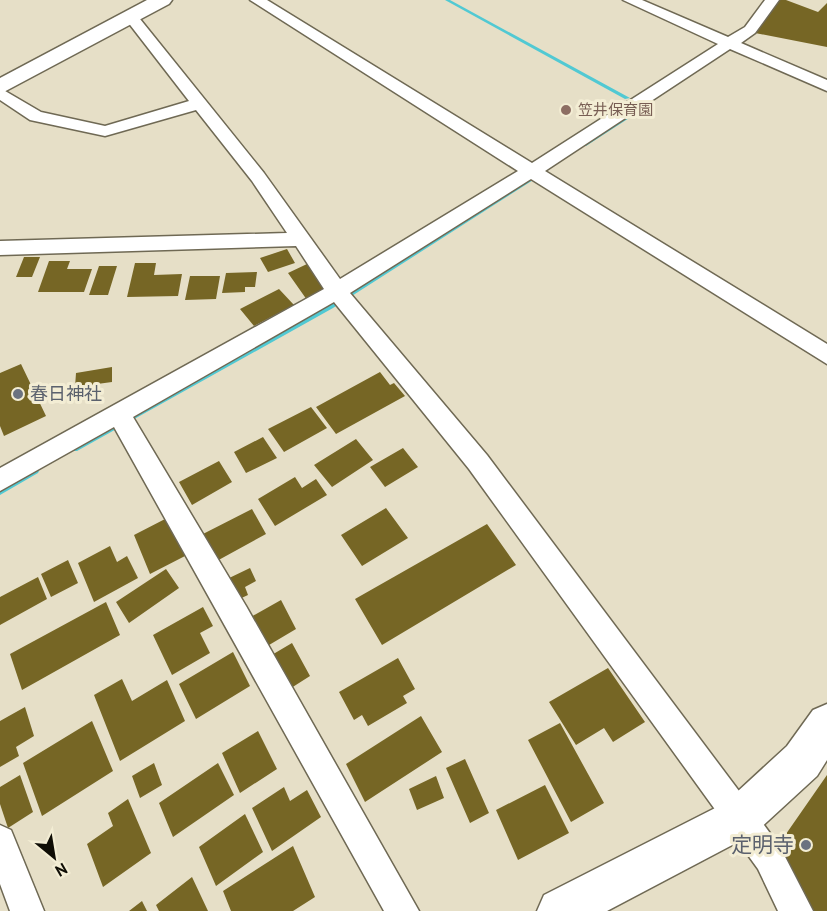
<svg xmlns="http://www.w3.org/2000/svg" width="827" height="911" font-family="'PT Sans','Noto Sans JP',sans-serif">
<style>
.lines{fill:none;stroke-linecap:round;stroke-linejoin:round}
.stream{fill:#51c9d3;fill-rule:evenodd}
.building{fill:#766625}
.street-casing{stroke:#6f6954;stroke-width:3}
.secondary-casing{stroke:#6f6954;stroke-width:3}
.street{fill:#fff;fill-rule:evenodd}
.secondary{fill:#fff;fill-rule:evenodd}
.education-dot{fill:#8d6e63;stroke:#f3edd4;stroke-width:2}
.worship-dot{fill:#6b7280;stroke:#f3edd4;stroke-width:2}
.labels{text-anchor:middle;stroke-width:6;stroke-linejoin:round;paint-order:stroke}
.far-education-label{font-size:15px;fill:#785e54;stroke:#f3edd4;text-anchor:start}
.worship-label{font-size:18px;fill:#5b616d;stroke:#f3edd4;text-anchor:start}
.near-worship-label{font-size:21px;fill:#5b616d;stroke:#f3edd4;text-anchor:end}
</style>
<rect width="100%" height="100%" fill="#e6dfc7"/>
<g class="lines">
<path class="stream" d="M445,0H450L630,98L625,99Z
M641,106L644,108L643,109L586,146H582L581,145Z
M539,172L541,173V175L333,308L77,451H71L70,449L71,447L329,304Z
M35,468L38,469L39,471L38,473L0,495V488Z"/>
</g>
<path class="building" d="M778,0H786L818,12L827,3V47L755,33Z
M287,249L295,263L268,272L260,258Z
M24,257H40L32,277H16Z
M49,261H70L67,269H92L84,292H38Z
M135,263H156L154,275L182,274L178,296L127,297Z
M307,264L328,291L307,300L288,273Z
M99,266H117L108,295H89Z
M257,272L255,287H245V292L222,293L226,273Z
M190,276H220L216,299L185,300Z
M279,289L294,305L254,326L240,309Z
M21,364L46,416L4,436L0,426V373Z
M112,367V382L75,387L76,373Z
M380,372L390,385L394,383L405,396L336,434L316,407Z
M311,407L327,428L284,452L268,429Z
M263,437L277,458L246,473L234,452Z
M356,439L373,460L332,487L314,465Z
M403,448L418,467L385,487L370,467Z
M219,461L232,482L192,505L179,482Z
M295,477L302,488L316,479L327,495L275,526L258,499Z
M386,508L408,538L362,566L341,535Z
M252,509L266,534L215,562L201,535Z
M167,518L185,556L150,574L134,535Z
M487,524L516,565L382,645L355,599Z
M110,546L117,562L127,556L138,578L94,602L78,563Z
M68,560L78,583L51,597L41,574Z
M250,568L256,581L245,587L248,595L235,601L225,580Z
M166,569L179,588L129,623L116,602Z
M38,577L47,599L0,625V597Z
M281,600L296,629L264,648L249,618Z
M106,602L120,635L22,690L10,654Z
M203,607L213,626L200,633L210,653L172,675L153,635Z
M292,643L310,676L288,690L270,656Z
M233,652L250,686L196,719L179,684Z
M398,658L415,689L403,696L407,703L368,726L362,715L354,720L339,692Z
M608,668L645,722L613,742L604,728L576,745L549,702Z
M122,679L132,701L167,680L185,721L120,761L94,695Z
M25,707L34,736L16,747L19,756L0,767V721Z
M421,716L442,752L365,802L346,764Z
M92,721L113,771L42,816L23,763Z
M560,723L604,803L571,822L528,740Z
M258,731L277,769L240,793L222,753Z
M465,759L489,813L470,823L446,768Z
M154,763L162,785L140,798L132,776Z
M218,763L234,795L173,837L159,803Z
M20,775L33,812L8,828L0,804V787Z
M827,775V911H812L783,856L786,834Z
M436,776L444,798L417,810L409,789Z
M545,785L569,833L518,860L496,810Z
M284,787L290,801L307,790L321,817L272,851L252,808Z
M128,799L151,853L103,887L87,844L113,826L108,813Z
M245,814L263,852L216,886L199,847Z
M293,846L315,897L293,911H231L223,891Z
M192,877L208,911H159L156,905Z
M142,901L147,911H129Z"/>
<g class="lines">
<defs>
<path id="street" d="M250,0H267L532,163L718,44L623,0H642L728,37L745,27L765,0H779L755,33L741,43L827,80V91L730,49L545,171L827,344V364L531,179L350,293L487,455L751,807L780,847L813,911H778L758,869L469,469L334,302L133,417L246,606L419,911H384L114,427L0,491V468L324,289L296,246L0,255V241L287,233L252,181L196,110L105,136L30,120L0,100V88L41,112L105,126L189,101L124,17L126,14H136L264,173L340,279L518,171Z
M0,825L11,830L44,911H10L0,884Z"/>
<path id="secondary" d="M147,0H172L169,4L0,94V78Z
M827,704V760L817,776L755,833L607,911H537L544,895L725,803L787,746L813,710Z"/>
</defs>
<use href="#street" class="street-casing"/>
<use href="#secondary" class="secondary-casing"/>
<use href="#street" class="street"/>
<use href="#secondary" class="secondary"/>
</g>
<circle class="education-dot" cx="566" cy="110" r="6"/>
<g class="worship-dot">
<circle cx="18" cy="394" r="6"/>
<circle cx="806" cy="845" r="6"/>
</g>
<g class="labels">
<g class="far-education-label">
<text x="578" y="115">笠井保育園</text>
</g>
<g class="worship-label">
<text x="30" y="400">春日神社</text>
</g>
<g class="near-worship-label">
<text x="794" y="852">定明寺</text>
</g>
</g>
<g transform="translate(54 857) rotate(150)" stroke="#f3edd4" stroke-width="4.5" paint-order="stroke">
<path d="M0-4.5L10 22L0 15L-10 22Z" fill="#0f0d05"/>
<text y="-9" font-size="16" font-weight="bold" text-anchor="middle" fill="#0f0d05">N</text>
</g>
</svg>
